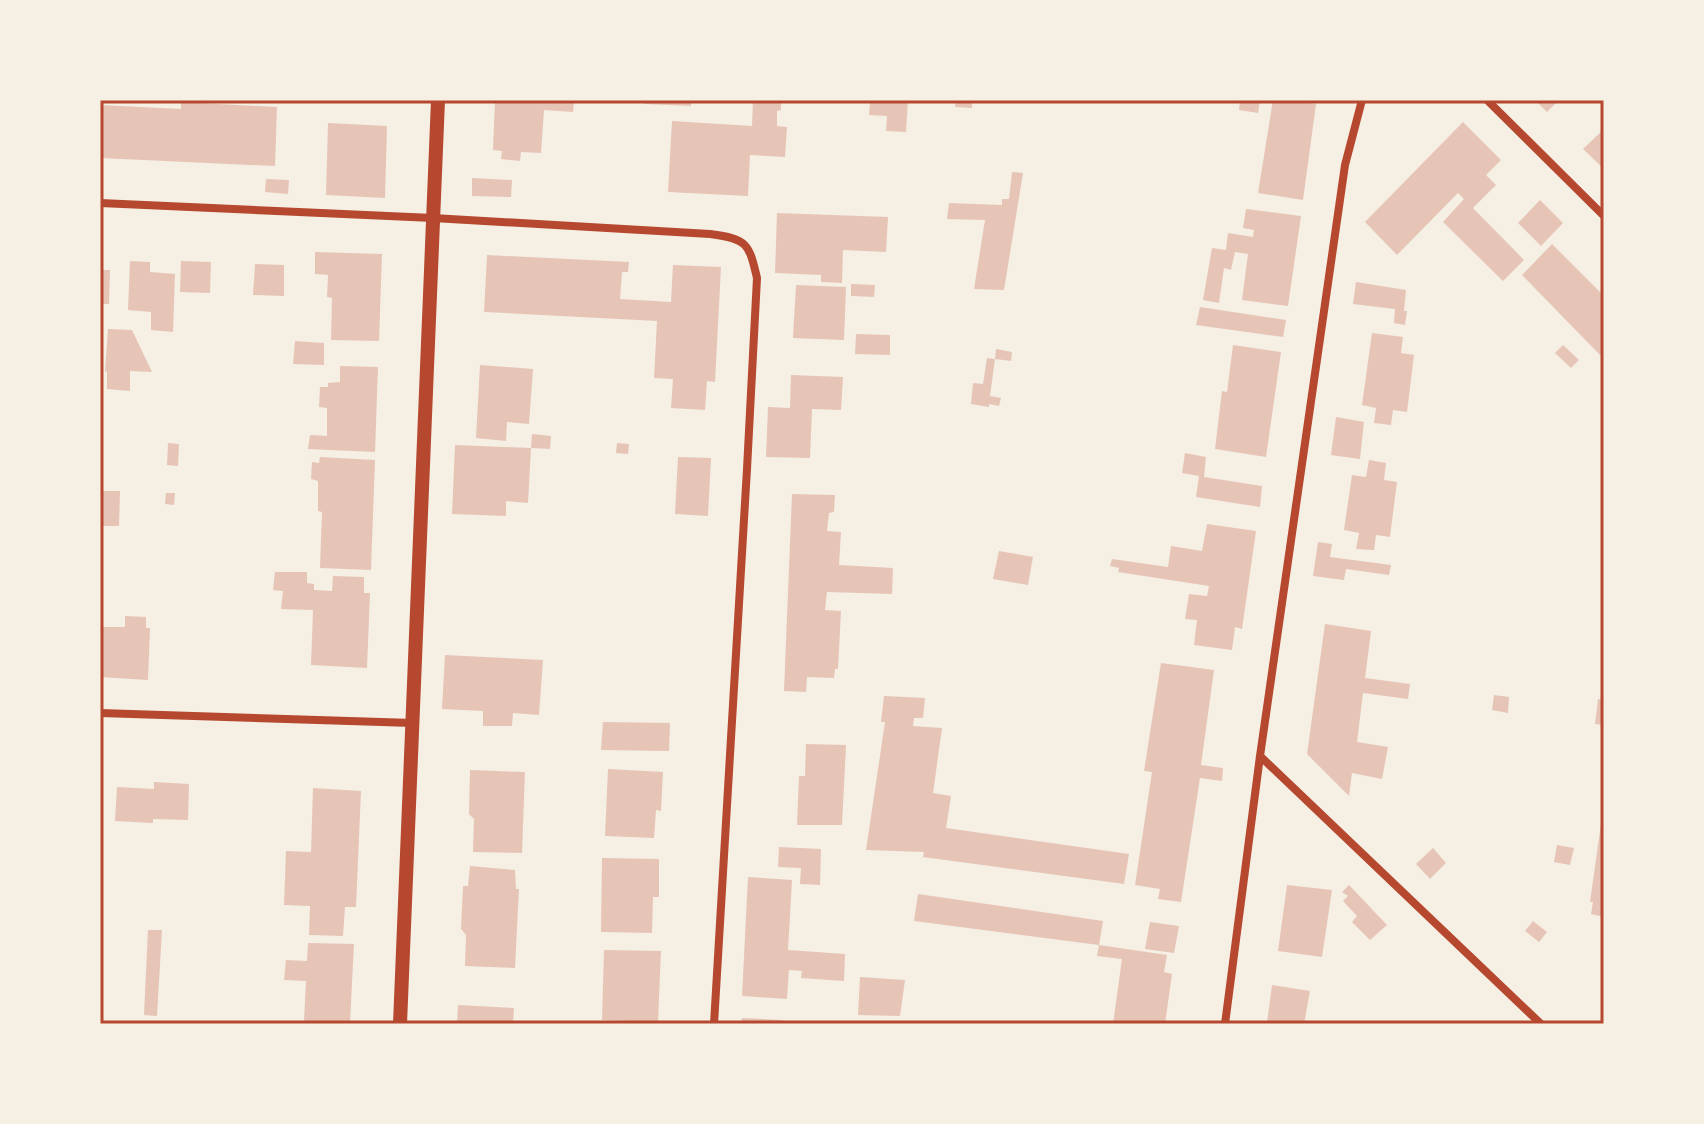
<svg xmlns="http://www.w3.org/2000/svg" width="1704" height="1124" font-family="'Golos Text',sans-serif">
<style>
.building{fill:#e6c5b7}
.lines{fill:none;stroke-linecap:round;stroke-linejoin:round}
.minor{stroke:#b5482f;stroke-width:8}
.tertiary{stroke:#b5482f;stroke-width:14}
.neatline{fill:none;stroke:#b5482f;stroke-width:3}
</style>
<rect width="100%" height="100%" fill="#f6efe4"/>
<path class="building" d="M495,100H574L573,112L544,110L541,153L521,152L520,161L501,159L502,151L493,150Z
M644,100H691V106L644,104Z
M753,100H781V110L777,111V126L787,127L785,157L750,155L748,196L668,192L672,121L752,126Z
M870,100H908L906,132L886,131L887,116L869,115Z
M956,100H972V108L955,107Z
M1240,100H1260L1258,113L1239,110Z
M1273,100H1292L1316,104L1303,200L1258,193Z
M1535,100H1559L1547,112Z
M181,102L277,107L275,166L100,158V105L181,109Z
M1463,122L1501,160L1486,175L1496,185L1473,208L1524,260L1503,281L1443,222L1464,199L1458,193L1397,255L1365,222Z
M328,123L387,126L385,198L326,195Z
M1604,129V169L1583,149Z
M1012,172L1023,173L1004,290L974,289L985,220L947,219L949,203L1002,205V199H1009Z
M472,178L512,180L511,197L472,196Z
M266,179L289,180L288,194L265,192Z
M1540,200L1563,223L1541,246L1518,223Z
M1246,209L1301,216L1288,306L1242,300L1248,254L1235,252L1231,270L1224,268L1219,303L1203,300L1212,248L1226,250L1228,233L1253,237L1254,230L1243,228Z
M777,213L888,217L886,252L843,250L842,283L821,282V275L775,273Z
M1552,244L1604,296V351L1600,355L1522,275Z
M315,252L382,254L379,341L331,340L332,298L327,297L328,275L315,274Z
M487,255L629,262L628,272H622L620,299L671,302L673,265L721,267L715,382L707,381L705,410L671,408L673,379L654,378L657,321L484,312Z
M130,261L150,262V272L175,274L173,332L151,330V312L128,310Z
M181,261L211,262L210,293L180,292Z
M255,264L284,265V296L253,295Z
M100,270H110L109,304H100Z
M1356,282L1406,290L1404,311H1407L1405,325L1394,323L1395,309L1353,304Z
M851,284L875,285L874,297L851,296Z
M796,285L846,287L844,340L793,338Z
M1200,307L1286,320L1283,337L1196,325Z
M108,329L132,330L152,372L130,371V391L107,389V371L105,372Z
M1372,333L1403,337L1401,353L1414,355L1407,412L1393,410L1391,425L1374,423L1376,408L1362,405Z
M856,334L890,335V355L855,354Z
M295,341L324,343V365L293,364Z
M1233,345L1281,352L1266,457L1215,449L1222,391L1227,392Z
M1563,345L1579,360L1571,368L1555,353Z
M996,349L1012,352L1011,361L995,359L990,396L1001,398L999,406L989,404V407L971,404L973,383L983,384L987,358L995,359Z
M480,365L533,369L529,424L507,422L506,441L476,438Z
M340,366L378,367L375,452L308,449L310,435L327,436V408L319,407L320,387H328V383L340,382Z
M791,375L843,377L841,410L812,409L810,458L766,457L768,407L790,408Z
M1336,417L1364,422L1360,459L1331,455Z
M532,434L551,436L550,449L531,448Z
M168,443L179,444L178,466L167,465Z
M617,443L629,444L628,454L616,453Z
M455,445L531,448L528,503L506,501V516L452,514Z
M1185,453L1206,457L1204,477L1262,486L1260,507L1196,497L1199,476L1182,473Z
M320,457L375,460L371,570L320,568L322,512L318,511V481L311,479L312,462L319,463Z
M678,457L711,458L708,516L675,514Z
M1369,460L1386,463L1384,480L1397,482L1390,537L1376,535L1374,550L1356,549L1359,533L1344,530L1352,475L1366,477Z
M100,491H120L119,526H100Z
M166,493H175L174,505L165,504Z
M792,494L835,495L834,512L829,513L827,531L841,532L839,565L893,568L892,594L827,592L825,610L841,611L838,669H835L834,678L807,677L806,692L784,691Z
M1207,524L1256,531L1242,629L1235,627L1232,650L1194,645L1197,620L1185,619L1189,594L1207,596L1209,586L1118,572L1119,568L1110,566L1112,559L1168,567L1171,546L1202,551Z
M1318,542L1332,544L1330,557L1391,565L1389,575L1346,569L1344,580L1313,576Z
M999,551L1033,557L1028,585L993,579Z
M275,572H307V583L314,584V590L332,591L333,576L364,577V593H370L367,668L311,665L313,610L281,609L283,591L273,590Z
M125,616L146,617V628H150L148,680L100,677V627H125Z
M1325,624L1371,631L1365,678L1410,684L1408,699L1363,693L1357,742L1388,747L1382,779L1352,773L1349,796L1307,754Z
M445,655L543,660L539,715L513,713L512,726H483V711L442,709Z
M1161,663L1214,670L1201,765L1223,768L1222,781L1200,778L1181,902L1158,899L1160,889L1135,885L1152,772L1144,771Z
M1494,695L1509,697L1508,713L1492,710Z
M884,696L925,698L923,718H914L913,726L942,728L933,793L951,796L946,828L1129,854L1124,884L923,857L924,852L866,850L885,722H881Z
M1598,699L1604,700V725L1595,724Z
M603,722L670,723L669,751L601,750Z
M806,744L846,745L842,825H797L799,776H805Z
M608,769L663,772L661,811L656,810L654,838L605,836Z
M470,770L525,772L522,853L473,852L474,819L469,814Z
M154,782L189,784L188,820L153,819V823L115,821L117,787L154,789Z
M313,788L361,791L356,907H345L343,936L309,935L310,906L284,905L286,851L311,852Z
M1602,817H1604V917L1591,914L1593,902H1590Z
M1557,845L1574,848L1570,865L1554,862Z
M779,847L821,849L820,885L800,884L801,868L778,867Z
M1433,848L1446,863L1430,879L1416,864Z
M602,858L659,859V897H653L652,933L601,932Z
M470,866L515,870L516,889H519L515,968L465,966L466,935L461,929L463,886H468Z
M748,877L792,880L788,950L845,954L844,981L801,978L802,971L789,970L787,999L742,996Z
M1287,885L1332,890L1322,957L1278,951Z
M1349,885L1387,925L1370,940L1352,922L1357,916L1343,901L1348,896L1342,892Z
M918,894L1103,921L1099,945L914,921Z
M1533,921L1547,932L1539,942L1525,931Z
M1150,922L1179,926L1174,953L1145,949Z
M148,930H162L157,1016L144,1015Z
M308,943L354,944L350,1023L304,1021L306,981L284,980L286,960L307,961Z
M1099,945L1167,955L1164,972L1172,974L1165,1024H1113L1122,959L1097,956Z
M604,950L661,951L658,1022L602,1020Z
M860,977L905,980L900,1016L858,1015Z
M1272,985L1310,991L1304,1024L1267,1023Z
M458,1005L514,1008L513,1024H457Z
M742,1018L783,1020L782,1024H741Z"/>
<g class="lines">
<path class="minor" d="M1487,100L1604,216
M100,203L433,218L710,234C747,239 749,243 757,278L747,469L714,1024
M100,713L413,723
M1260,756L1541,1024
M1225,1024L1260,756L1345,165L1362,100"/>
<path class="tertiary" d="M400,1024L438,100"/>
</g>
<rect width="1704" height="1124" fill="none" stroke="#f6efe4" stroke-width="204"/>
<rect x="102" y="102" width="1500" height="920" class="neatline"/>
</svg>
